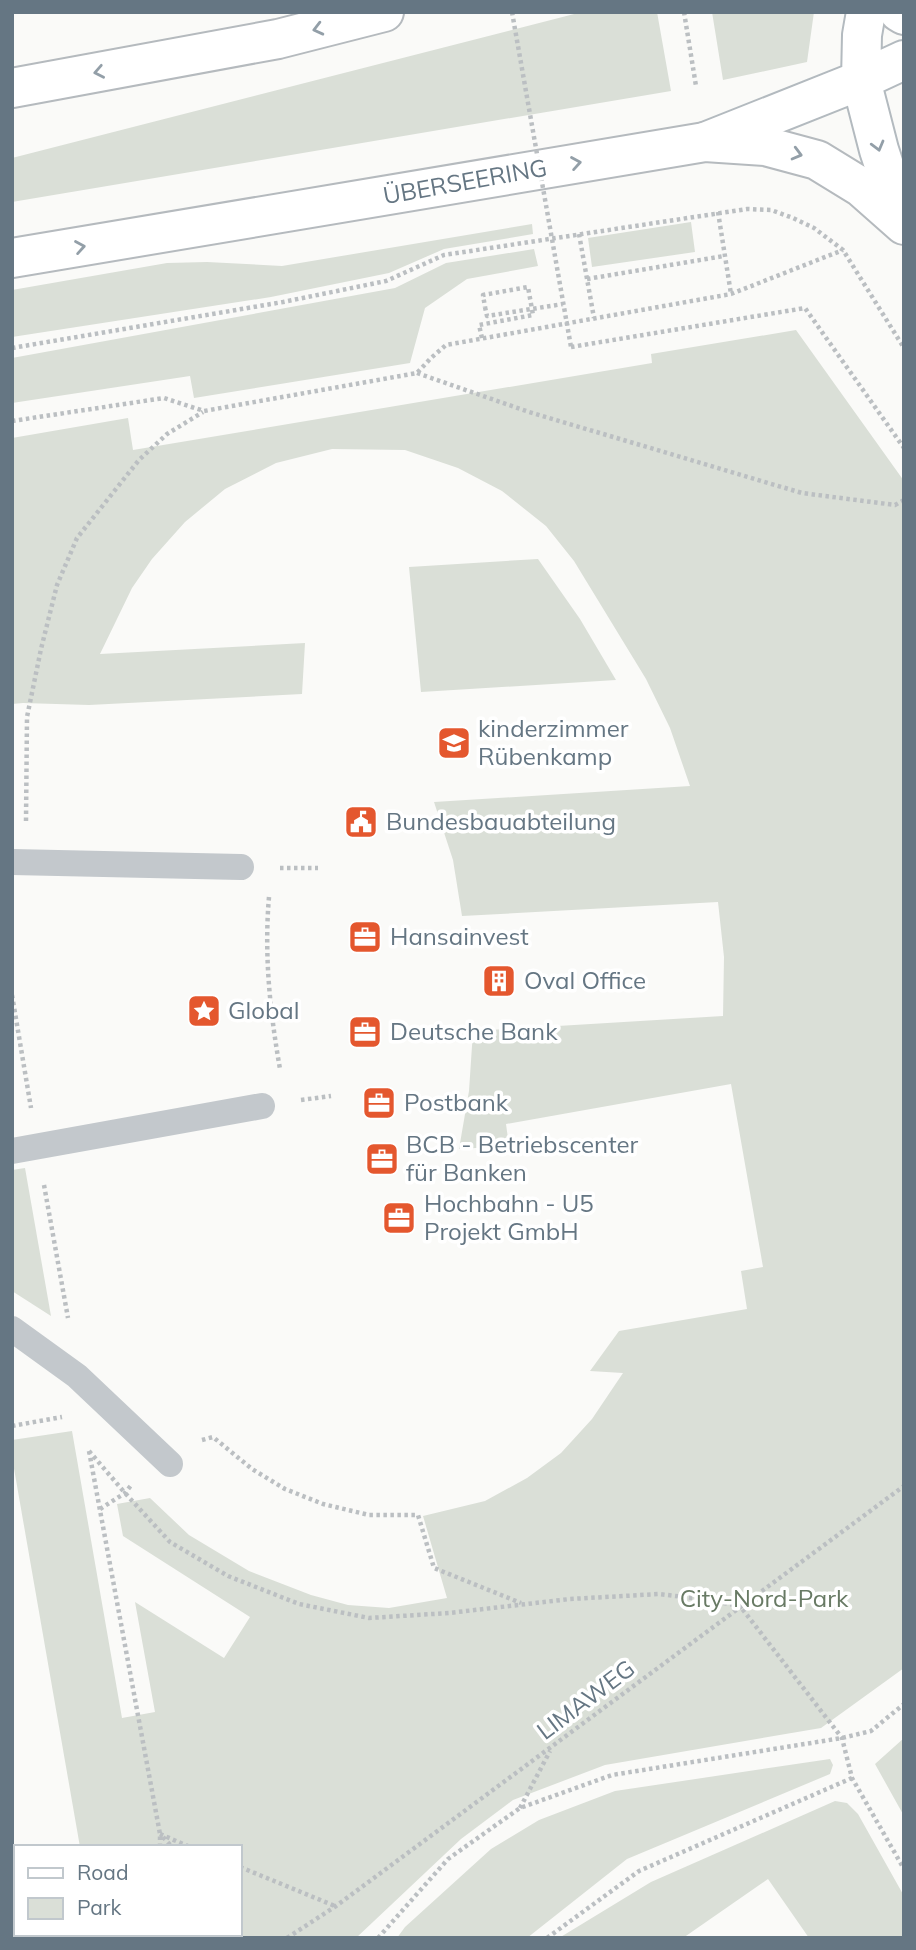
<svg xmlns="http://www.w3.org/2000/svg" width="916" height="1950" font-family="Mulish,sans-serif">
<style>
.green{fill:#dadfd7}
.lines{fill:none;stroke-linecap:round;stroke-linejoin:round}
.secondary-casing{stroke:#b3babf;stroke-width:42}
.primary-casing{stroke:#b5babe;stroke-width:42}
.path{stroke:#bbbfc2;stroke-width:4.5;stroke-dasharray:3.5 3.5;stroke-linecap:butt}
.lane{stroke:#c3c8cc;stroke-width:26}
.secondary{stroke:#fff;stroke-width:38}
.primary{stroke:#fff;stroke-width:38}
.path-bridge{stroke:#bbbfc2;stroke-width:4.5;stroke-dasharray:3.5 3.5;stroke-linecap:butt}
.oneway{stroke:#939fa8}
.labels{text-anchor:middle;stroke-width:7;stroke-linejoin:round;paint-order:stroke}
.street-label{font-size:24px;fill:#657683;stroke:#fff}
.poi-label{font-size:24px;fill:#657683;stroke:#fff;text-anchor:start}
.park-label{font-size:24px;fill:#687a64;stroke:#fff}
</style>
<rect width="100%" height="100%" fill="#fafaf8"/>
<path class="green" d="M582,12H657L671,91L12,202V158Z
M712,12H814L807,62L723,80Z
M691,222L695,252L592,267L588,238Z
M532,224L533,234L444,249L389,273L271,297L12,337V290L167,263L207,262L282,266Z
M534,249L538,266L467,279L425,308L410,363L194,398L190,376L12,403V358L395,288L446,263Z
M796,330L904,481V1668L821,1728L605,1765L513,1800L461,1839L356,1938H48L47,1934H240V1847H80L12,1457V1440L72,1431L122,1718L155,1712L135,1602L224,1658L250,1617L123,1536L117,1504L150,1498L189,1535L249,1571L311,1595L348,1605L389,1608L447,1598L423,1516L485,1501L527,1478L561,1453L592,1419L623,1373L590,1371L619,1331L747,1309L741,1271L763,1267L731,1084L506,1124L509,1146L459,1149L469,1091L473,1031L723,1016L724,957L718,902L462,916L453,860L434,802L690,786L670,728L646,679L574,561L546,526L502,491L458,468L405,450L332,449L276,463L225,489L185,522L152,559L132,588L100,654L305,643L302,694L89,705L23,703L12,704V438L128,418L133,450L652,363L651,354Z
M538,559L580,619L616,680L421,692L409,567Z
M25,1168L51,1316L12,1291V1170Z
M904,1738V1816L875,1764Z
M830,1759L833,1765L830,1774L627,1859L527,1938H397L405,1927L491,1849L539,1820L615,1791Z
M835,1801L847,1803L858,1814L904,1896V1938H809L768,1879L683,1938H559L651,1882Z"/>
<g class="lines">
<defs>
<path id="secondary" d="M866,12L862,35L861,80L879,150L903,223
M705,142L861,80L904,60"/>
<path id="primary" d="M899,12L904,15
M12,88L278,39L384,12
M12,258L705,142L765,146L817,160L861,187L904,225"/>
</defs>
<use href="#secondary" class="secondary-casing"/>
<use href="#primary" class="primary-casing"/>
<path class="path" d="M684,12L696,86
M718,212L731,294
M579,234L594,318
M587,279L724,256
M482,338L479,325L533,315L528,287L483,295L485,307
M571,347L805,308L904,448
M12,348L283,302L386,281L444,255L747,209L771,210L793,218L814,228L843,250L904,348
M417,373L529,412L802,493L895,505L904,500
M12,421L164,398L204,411L417,373L431,358L446,345L731,294L843,250
M26,821L27,717L41,649L57,585L77,538L139,460L167,434L203,412
M280,868H318
M269,897C264,955 270,1012 280,1069
M12,995L31,1108
M301,1100L331,1096
M44,1185L68,1318
M12,1426L62,1417
M202,1440L213,1437L252,1469L285,1489L323,1504L369,1515H418L434,1568L521,1603
M89,1451L125,1493L170,1542L228,1576L299,1604L369,1618L449,1613L570,1599L659,1594L701,1599L740,1606L842,1738L852,1778L904,1869
M89,1451L160,1834V1847
M100,1509L125,1493L132,1484
M520,1808L550,1751
M160,1834L190,1847
M163,1837L172,1847
M240,1867L335,1906
M234,1934L235,1938
M159,1938V1934
M287,1938L336,1906L904,1486
M378,1938L448,1859L520,1808L612,1775L842,1738L871,1731L904,1704
M547,1938L639,1871L852,1778"/>
<path class="lane" d="M12,862L241,867
M12,1151L262,1106
M12,1329L77,1376L170,1464"/>
<use href="#secondary" class="secondary"/>
<use href="#primary" class="primary"/>
<path class="path-bridge" d="M512,12L571,347
M485,307L487,316L563,304"/>
</g>
<defs><path id="oneway-chevron" d="M-2-3.5L2.5 0L-2 3.5" fill="none" stroke-width="1.6" stroke-linecap="round" stroke-linejoin="round" transform="scale(1.75)"/></defs>
<g class="oneway">
<use href="#oneway-chevron" transform="translate(318 29) rotate(166)"/>
<use href="#oneway-chevron" transform="translate(99 72) rotate(169)"/>
<use href="#oneway-chevron" transform="translate(878 146) rotate(75)"/>
<use href="#oneway-chevron" transform="translate(797 154) rotate(15)"/>
<use href="#oneway-chevron" transform="translate(576 163) rotate(-10)"/>
<use href="#oneway-chevron" transform="translate(80 247) rotate(-10)"/>
</g>
<defs>
<symbol id="school-square" viewBox="-11 -11 22 22"><rect x="-9" y="-9" width="18" height="18" rx="4" fill="#e4572e" stroke="#fff"/><path d="M0-5L7-2L0 1L-7-2ZM-4 1L0 2.5L4 1V4Q0 6-4 4Z" fill="#fff"/></symbol>
<symbol id="civic-square" viewBox="-11 -11 22 22"><rect x="-9" y="-9" width="18" height="18" rx="4" fill="#e4572e" stroke="#fff"/><path d="M-.6-6.5H3V-4.5H.6V-3L4-1V1h2V6H-6V1h2V-1L-.6-3ZM-1.2 2.5V6h2.4V2.5Z" fill="#fff"/></symbol>
<symbol id="office-square" viewBox="-11 -11 22 22"><rect x="-9" y="-9" width="18" height="18" rx="4" fill="#e4572e" stroke="#fff"/><path d="M-6-3h4V-5.5h4V-3h4V5H-6ZM-1-4.5V-3h2v-1.5ZM-6 0V1H6V0Z" fill="#fff"/></symbol>
<symbol id="building-square" viewBox="-11 -11 22 22"><rect x="-9" y="-9" width="18" height="18" rx="4" fill="#e4572e" stroke="#fff"/><path d="M-4-6H4V6H1V3H-1V6H-4ZM-2.5-4.3h1.7v1.8h-1.7ZM.8-4.3h1.7v1.8H.8ZM-2.5-1h1.7V.8h-1.7ZM.8-1h1.7V.8H.8Z" fill="#fff"/></symbol>
<symbol id="sight-square" viewBox="-11 -11 22 22"><rect x="-9" y="-9" width="18" height="18" rx="4" fill="#e4572e" stroke="#fff"/><path d="M0-6L1.8-2.2L6-1.7L2.9 1.2L3.7 5.4L0 3.3L-3.7 5.4L-2.9 1.2L-6-1.7L-1.8-2.2Z" fill="#fff"/></symbol>
</defs>
<g fill-rule="evenodd">
<use href="#school-square" x="435" y="724" width="38" height="38"/>
<use href="#civic-square" x="342" y="803" width="38" height="38"/>
<use href="#office-square" x="346" y="918" width="38" height="38"/>
<use href="#building-square" x="480" y="962" width="38" height="38"/>
<use href="#sight-square" x="185" y="992" width="38" height="38"/>
<use href="#office-square" x="346" y="1013" width="38" height="38"/>
<use href="#office-square" x="360" y="1084" width="38" height="38"/>
<use href="#office-square" x="363" y="1140" width="38" height="38"/>
<use href="#office-square" x="380" y="1199" width="38" height="38"/>
</g>
<g class="labels">
<g class="street-label">
<text transform="translate(465 182) rotate(-10)" y="8">ÜBERSEERING</text>
<text transform="translate(586 1700) rotate(-37)" y="8">LIMAWEG</text>
</g>
<g class="poi-label">
<text x="478" y="737">kinderzimmer<tspan x="478" dy="28">Rübenkamp</tspan></text>
<text x="386" y="830">Bundesbauabteilung</text>
<text x="390" y="945">Hansainvest</text>
<text x="524" y="989">Oval Office</text>
<text x="228" y="1019">Global</text>
<text x="390" y="1040">Deutsche Bank</text>
<text x="404" y="1111">Postbank</text>
<text x="406" y="1153">BCB - Betriebscenter<tspan x="406" dy="28">für Banken</tspan></text>
<text x="424" y="1212">Hochbahn - U5<tspan x="424" dy="28">Projekt GmbH</tspan></text>
</g>
<g class="park-label">
<text x="764" y="1607">City-Nord-Park</text>
</g>
</g>
<rect width="916" height="1950" fill="none" stroke="#657683" stroke-width="28"/>
<rect x="14" y="1845" width="228" height="91" fill="#ffffff" stroke="#c1c8cd" stroke-width="2"/>
<rect x="28" y="1868" width="35" height="10" fill="#ffffff" stroke="#c1c8cd" stroke-width="2"/>
<text x="77" y="1880" font-size="21" fill="#657683">Road</text>
<rect x="28" y="1898" width="35" height="21" fill="#dadfd7" stroke="#c1c8cd" stroke-width="2"/>
<text x="77" y="1915" font-size="21" fill="#657683">Park</text>
</svg>
